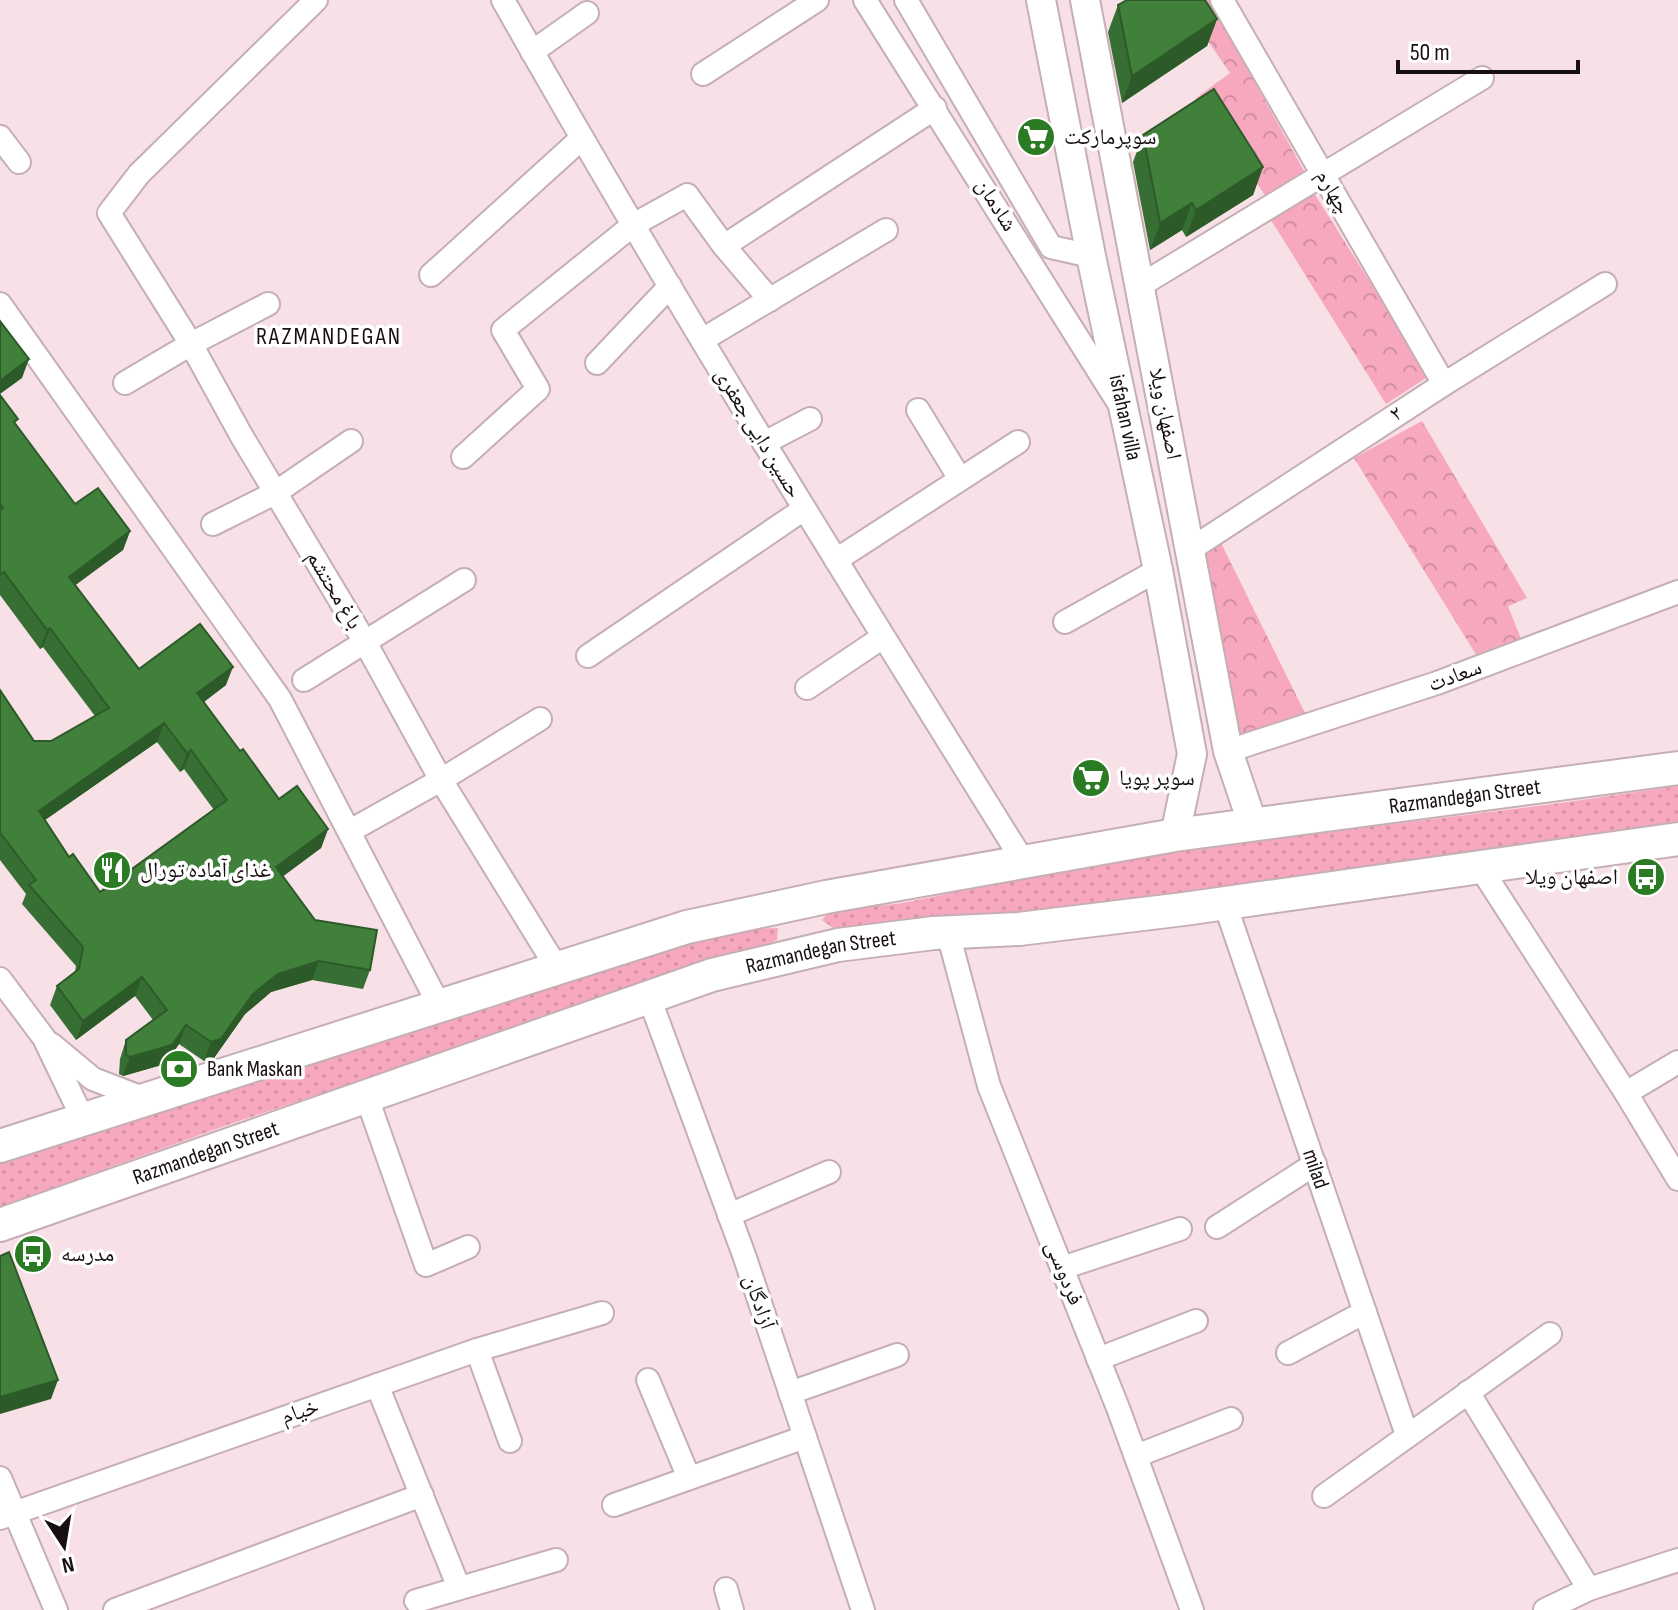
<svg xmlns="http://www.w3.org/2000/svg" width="1678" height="1610" viewBox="0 0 1678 1610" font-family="'Sofia Sans Condensed','Noto Naskh Arabic',sans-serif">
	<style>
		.grass { fill: url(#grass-dots) }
		.forest { fill: url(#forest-crowns) }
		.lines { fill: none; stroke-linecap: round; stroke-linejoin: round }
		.minor-casing { stroke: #c5afb4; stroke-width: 26 }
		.tertiary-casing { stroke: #c5afb4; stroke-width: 32 }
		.secondary-casing { stroke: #c5afb4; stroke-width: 36 }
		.minor { stroke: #fff; stroke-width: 22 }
		.tertiary { stroke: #fff; stroke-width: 28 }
		.secondary { stroke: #fff; stroke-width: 32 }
		.wall { fill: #376e33; fill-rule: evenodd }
		.shaded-wall { fill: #2d5a29 }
		.building { fill: #40803b; stroke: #2d5a29; stroke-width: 2; fill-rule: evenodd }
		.labels { text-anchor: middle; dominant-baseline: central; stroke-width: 7; stroke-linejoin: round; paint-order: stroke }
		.poi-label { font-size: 22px; fill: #170f11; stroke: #fff; text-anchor: start }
		.street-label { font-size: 22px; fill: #170f11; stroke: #fff }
		.neighbourhood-label { font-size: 24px; letter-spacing: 2px; fill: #170f11; stroke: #fff }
	</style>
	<defs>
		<pattern id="grass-dots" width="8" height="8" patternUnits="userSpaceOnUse" patternTransform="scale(2)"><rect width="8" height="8" fill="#f7a8be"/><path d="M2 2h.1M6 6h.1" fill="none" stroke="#d38fa2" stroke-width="1.8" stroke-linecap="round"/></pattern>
		<pattern id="forest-crowns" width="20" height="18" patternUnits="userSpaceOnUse" patternTransform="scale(2)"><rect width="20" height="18" fill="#f7a8be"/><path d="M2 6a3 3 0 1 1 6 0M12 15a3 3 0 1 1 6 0" fill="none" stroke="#d38fa2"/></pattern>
	</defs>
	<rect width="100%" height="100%" fill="#f7e0e6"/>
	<!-- grass -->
	<g class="grass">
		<polygon points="1678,786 1678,822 1648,829 1337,873 986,918 833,928 822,920 829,912 903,903 1124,858 1561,803"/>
		<polygon points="778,928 777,940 754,949 230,1124 0,1207 0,1163 676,944 748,929"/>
	</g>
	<!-- forest -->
	<g class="forest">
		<polygon points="1180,0 1209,0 1304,171 1265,195 1196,98 1230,73"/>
		<polygon points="1314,193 1429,376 1386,404 1271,220"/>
		<polygon points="1422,421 1527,598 1508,606 1521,639 1477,656 1354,458"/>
		<polygon points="1221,543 1305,713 1238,736 1203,555"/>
	</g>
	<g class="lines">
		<!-- minor casing -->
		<g class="minor-casing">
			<g id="minor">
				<polyline points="316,0 139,174 109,213 191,344 241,435 365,642 441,780 557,968"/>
				<path d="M 503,0 C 668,292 846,577 1023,861"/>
				<polyline points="865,0 1118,402"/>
				<polyline points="906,0 1051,247 1091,256"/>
				<polyline points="1222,0 1444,384"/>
				<polyline points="532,52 587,13"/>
				<polyline points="703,74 817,0"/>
				<polyline points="0,137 19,162"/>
				<polyline points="724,246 935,108"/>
				<polyline points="431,275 582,138"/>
				<polyline points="1141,285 1482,78"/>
				<polyline points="0,304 280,699 439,1005"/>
				<polyline points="702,340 886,230"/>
				<polyline points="597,363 670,286"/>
				<polyline points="125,383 191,344 268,304"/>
				<polyline points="918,410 960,479"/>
				<polyline points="764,443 810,419"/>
				<polyline points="463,457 538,389 503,330 633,225 687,195 724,246 770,300"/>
				<polyline points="213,524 275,493 351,441"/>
				<polyline points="1191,549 1444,384 1605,284"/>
				<polyline points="836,560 1018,442"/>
				<polyline points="1065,622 1158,570"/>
				<polyline points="588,656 804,509"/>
				<polyline points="304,680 464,580"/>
				<polyline points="807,688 883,637"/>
				<polyline points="1228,751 1437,683 1678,592"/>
				<polyline points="357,827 441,780 540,719"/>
				<polyline points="1480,867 1626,1093 1678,1179"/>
				<path id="s1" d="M 1225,904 L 1407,1435"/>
				<polyline points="948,933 989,1086 1118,1408 1192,1610"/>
				<polyline points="0,979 44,1038 83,1119"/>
				<polyline points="649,997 744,1255 863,1610"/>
				<polyline points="51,1044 93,1079 145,1099"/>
				<polyline points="1626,1093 1678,1062"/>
				<polyline points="366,1095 426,1265 468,1247"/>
				<polyline points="729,1215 829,1172"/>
				<polyline points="1217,1227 1315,1164"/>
				<polyline points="1062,1268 1180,1229"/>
				<polyline points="477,1350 510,1441"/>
				<polyline points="1288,1353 1365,1312"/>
				<polyline points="1098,1359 1196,1321"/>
				<polyline points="648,1380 689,1478"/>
				<polyline points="377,1385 459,1588"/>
				<polyline points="1468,1392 1589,1589"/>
				<polyline points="790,1393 897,1355"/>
				<polyline points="1136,1456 1231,1419"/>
				<polyline points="0,1478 56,1610"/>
				<polyline points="1324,1496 1550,1334"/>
				<polyline points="614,1505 805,1437"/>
				<polyline points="0,1518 477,1350 602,1313"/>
				<polyline points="726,1589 732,1610"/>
				<polyline points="416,1601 556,1560"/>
				<polyline points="115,1610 422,1495"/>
				<polyline points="1545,1610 1589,1589 1678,1560"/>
			</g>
		</g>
		<!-- tertiary casing -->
		<g class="tertiary-casing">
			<g id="tertiary">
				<path id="s2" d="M 1041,0 L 1091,256 L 1158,570 L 1192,754 L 1175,835"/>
				<polyline points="1085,0 1228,751 1253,825"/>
			</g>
		</g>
		<!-- secondary casing -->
		<g class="secondary-casing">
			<g id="secondary">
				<path id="s3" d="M 0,1146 L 687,927 L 826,897 L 1175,835 L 1678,768"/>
				<path id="s4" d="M 0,1225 L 712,975 L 838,945 L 934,933 L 1019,929 L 1184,909 L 1678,839"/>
			</g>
		</g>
		<!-- minor -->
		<use href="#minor" class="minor"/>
		<!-- tertiary -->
		<use href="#tertiary" class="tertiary"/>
		<!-- secondary -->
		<use href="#secondary" class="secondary"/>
	</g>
	<!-- wall -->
	<g class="wall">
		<polygon points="1118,5 1217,19 1207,46 1122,103 1108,32"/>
		<polygon points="1143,135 1263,167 1253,195 1186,237 1182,230 1150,250 1133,162"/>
		<path d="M 0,395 L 16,425 L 75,504 L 130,531 L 123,550 L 75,585 L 139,669 L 226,685 L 204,702 L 240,751 L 279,799 L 328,829 L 321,848 L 283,876 L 315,920 L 370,970 L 363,989 L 312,980 L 271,992 L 245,1014 L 214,1058 L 204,1061 L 179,1044 L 165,1064 L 123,1076 L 119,1074 L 120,1059 L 126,1040 L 153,1020 L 135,996 L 76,1040 L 50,1005 L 57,986 L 75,972 L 76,966 L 22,904 L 26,894 L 0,860 L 0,690 L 34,741 L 51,741 L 95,716 L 43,647 L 40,649 L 0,595 ZM 157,742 L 180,772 L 184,769 L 214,810 L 100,892 L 69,857 L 45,820 Z"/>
	</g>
	<!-- shaded-wall -->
	<g class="shaded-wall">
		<polygon points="1217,19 1207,46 1122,103 1132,76"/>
		<polygon points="1263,167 1253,195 1186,237 1196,210"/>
		<polygon points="1192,203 1182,230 1150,250 1160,223"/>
		<polygon points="29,359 22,378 0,394 0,381"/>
		<polygon points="130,531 123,550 62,595 69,577"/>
		<polygon points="50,628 43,647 40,649 47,630"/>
		<polygon points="233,667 226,685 190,712 197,693"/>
		<polygon points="164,723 157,742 32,829 39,811"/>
		<polygon points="191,750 184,769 180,772 187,753"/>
		<polygon points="328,829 321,848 270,886 276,867"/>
		<polygon points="319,961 312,980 271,992 245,1014 214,1058 204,1061 211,1042 252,995 278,974"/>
		<polygon points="142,977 135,996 76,1040 83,1021"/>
		<polygon points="186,1025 179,1044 165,1064 123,1076 130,1057"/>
		<polygon points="58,1380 51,1399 0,1414 0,1397"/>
	</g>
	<!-- building -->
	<g class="building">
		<polygon points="1127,0 1205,0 1217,19 1132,76 1118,5"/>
		<polygon points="1214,89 1263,167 1196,210 1192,203 1160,223 1143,135"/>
		<polygon points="0,321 29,359 0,381"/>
		<path d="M 0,395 L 18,419 L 14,422 L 75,504 L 98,488 L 130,531 L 69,577 L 139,669 L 200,624 L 233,667 L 197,693 L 240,751 L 243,749 L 279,799 L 297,786 L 328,829 L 276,867 L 315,920 L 377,930 L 370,970 L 319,961 L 278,974 L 252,995 L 221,1039 L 211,1042 L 186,1025 L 172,1045 L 130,1057 L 126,1055 L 126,1040 L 167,1010 L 142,977 L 83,1021 L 57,986 L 79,969 L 83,947 L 29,885 L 36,880 L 1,834 L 0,834 L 0,690 L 34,741 L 51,741 L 109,708 L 50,628 L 47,630 L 4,572 L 0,575 L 0,510 L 3,508 L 0,504 ZM 164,723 L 187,753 L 191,750 L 227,800 L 100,892 L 73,854 L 69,857 L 39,811 Z"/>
		<polygon points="9,1252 58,1380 0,1397 0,1256"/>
	</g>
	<!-- icons -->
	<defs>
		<g id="supermarket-disc" transform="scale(2)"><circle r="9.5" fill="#2b7b25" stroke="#fff"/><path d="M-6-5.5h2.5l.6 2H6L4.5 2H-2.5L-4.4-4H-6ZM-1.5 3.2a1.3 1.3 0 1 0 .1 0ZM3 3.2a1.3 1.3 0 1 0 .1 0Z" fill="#fff"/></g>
		<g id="restaurant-disc" transform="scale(2)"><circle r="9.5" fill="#2b7b25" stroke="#fff"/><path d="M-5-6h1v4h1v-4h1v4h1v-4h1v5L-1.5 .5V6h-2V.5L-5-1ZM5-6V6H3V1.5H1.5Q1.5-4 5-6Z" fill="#fff"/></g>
		<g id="bus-disc" transform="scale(2)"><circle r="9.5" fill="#2b7b25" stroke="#fff"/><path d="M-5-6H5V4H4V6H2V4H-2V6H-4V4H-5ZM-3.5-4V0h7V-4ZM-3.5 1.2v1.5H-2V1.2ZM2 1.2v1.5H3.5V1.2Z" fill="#fff"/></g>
		<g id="bank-disc" transform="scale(2)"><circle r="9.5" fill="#2b7b25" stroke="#fff"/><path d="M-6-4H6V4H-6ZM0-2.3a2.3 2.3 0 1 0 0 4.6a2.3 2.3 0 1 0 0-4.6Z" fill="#fff"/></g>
	</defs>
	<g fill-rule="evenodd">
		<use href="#supermarket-disc" x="1036" y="137"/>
		<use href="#supermarket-disc" x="1091" y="778"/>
		<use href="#restaurant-disc" x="112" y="870"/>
		<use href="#bus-disc" x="1646" y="877"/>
		<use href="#bank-disc" x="179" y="1069"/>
		<use href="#bus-disc" x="33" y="1254"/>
	</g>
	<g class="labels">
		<!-- poi labels -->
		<g class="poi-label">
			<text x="1064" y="137">سوپرمارکت</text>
			<text x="1119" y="778">سوپر پویا</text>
			<text x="140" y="870">غذای آماده تورال</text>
			<text x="1618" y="877" text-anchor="end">اصفهان ویلا</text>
			<text x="207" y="1069">Bank Maskan</text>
			<text x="61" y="1254">مدرسه</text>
		</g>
		<!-- street labels -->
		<g class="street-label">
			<text transform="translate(1333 192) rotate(60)">چهارم</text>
			<text transform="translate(996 205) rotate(58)">شادمان</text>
			<text transform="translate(1165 414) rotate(79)">اصفهان ویلا</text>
			<text transform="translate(1396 414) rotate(-33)">۲</text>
			<text stroke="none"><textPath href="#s2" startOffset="426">isfahan villa</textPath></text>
			<text transform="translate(758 433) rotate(59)">حسین دایی جعفری</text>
			<text transform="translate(334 590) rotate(59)">باغ محتشم</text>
			<text transform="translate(1455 676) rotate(-20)">سعادت</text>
			<text stroke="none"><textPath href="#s3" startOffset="1510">Razmandegan Street</textPath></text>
			<text stroke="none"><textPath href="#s4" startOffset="866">Razmandegan Street</textPath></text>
			<text stroke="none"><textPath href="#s4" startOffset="218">Razmandegan Street</textPath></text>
			<text stroke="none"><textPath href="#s1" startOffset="280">milad</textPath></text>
			<text transform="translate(1064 1273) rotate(68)">فردوسی</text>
			<text transform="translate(759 1302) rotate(71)">آزادگان</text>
			<text transform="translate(300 1412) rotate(-19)">خیام</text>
		</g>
		<!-- neighbourhood labels -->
		<g class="neighbourhood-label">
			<text x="329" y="336">RAZMANDEGAN</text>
		</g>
	</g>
	<!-- north arrow -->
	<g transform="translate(64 1546) rotate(168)" stroke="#ffffff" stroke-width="6" paint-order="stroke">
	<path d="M0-6L14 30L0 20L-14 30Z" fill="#170f11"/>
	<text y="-12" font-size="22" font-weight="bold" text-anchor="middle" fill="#170f11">N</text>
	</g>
	<!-- scale -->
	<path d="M1398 60v12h180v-12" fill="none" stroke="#170f11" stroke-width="4"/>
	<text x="1410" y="60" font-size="24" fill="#170f11" stroke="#ffffff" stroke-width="6" paint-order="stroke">50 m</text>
</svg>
